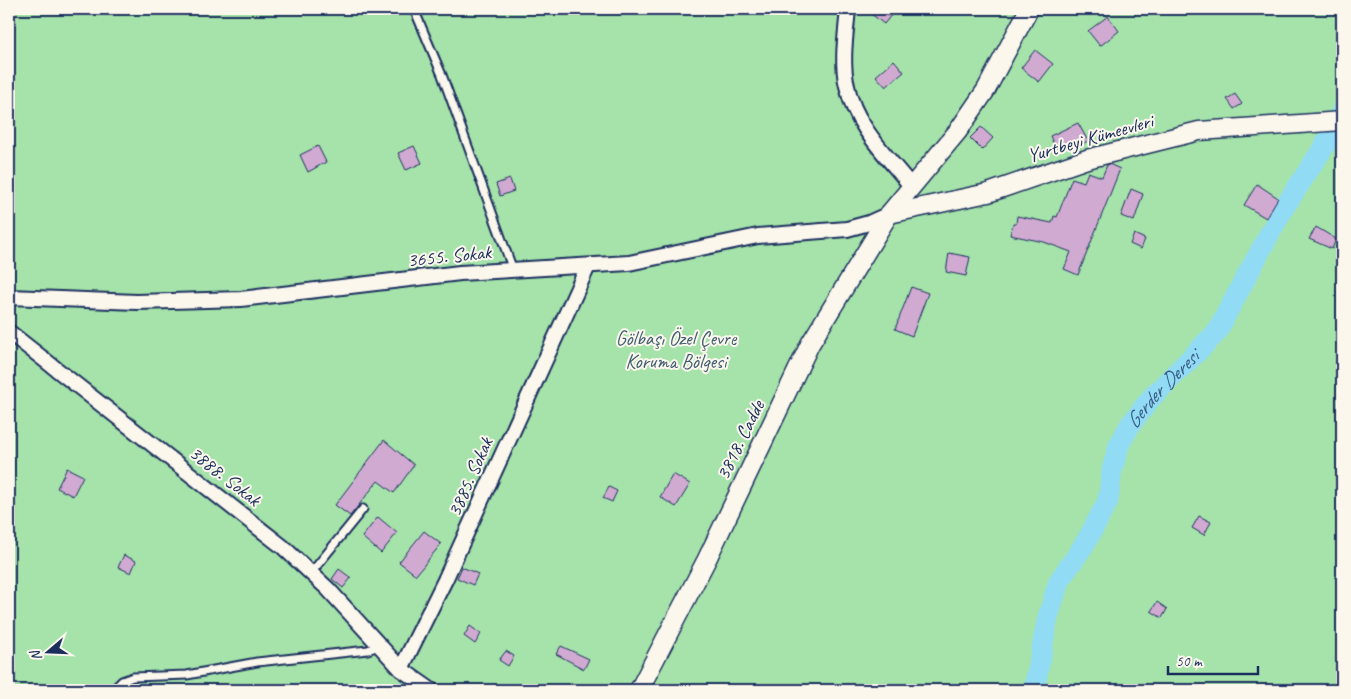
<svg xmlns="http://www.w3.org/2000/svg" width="1351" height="699" viewBox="0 0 1351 699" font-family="Caveat,sans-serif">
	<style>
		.green { fill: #a5e3aa; stroke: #608984 }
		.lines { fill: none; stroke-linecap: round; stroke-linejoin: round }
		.river { stroke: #92dbf4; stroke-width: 21 }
		.building { fill: #d1aad2; stroke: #1b2f5e }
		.service-casing { stroke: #1b2f5e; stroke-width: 11 }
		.minor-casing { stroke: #1b2f5e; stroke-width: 18 }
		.tertiary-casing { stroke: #1b2f5e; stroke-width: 21 }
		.service { stroke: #fbf7ec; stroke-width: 7 }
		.minor { stroke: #fbf7ec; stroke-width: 14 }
		.tertiary { stroke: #fbf7ec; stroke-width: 18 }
		.labels { text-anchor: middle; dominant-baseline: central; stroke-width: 4; stroke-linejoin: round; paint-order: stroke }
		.street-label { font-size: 20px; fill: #1b2f5e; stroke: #fbf7ec }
		.park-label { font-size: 20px; fill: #3e5c71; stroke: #fbf7ec }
		.water-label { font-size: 21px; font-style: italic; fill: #395a84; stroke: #fbf7ec }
	</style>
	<rect width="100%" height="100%" fill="#f3e8e7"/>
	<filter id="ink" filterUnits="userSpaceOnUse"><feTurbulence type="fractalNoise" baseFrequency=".02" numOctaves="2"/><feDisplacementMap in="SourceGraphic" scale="10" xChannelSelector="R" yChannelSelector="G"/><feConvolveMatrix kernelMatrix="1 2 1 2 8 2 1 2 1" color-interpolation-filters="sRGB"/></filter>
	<g filter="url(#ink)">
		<!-- green -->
		<rect class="green" x="9" y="9" width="1333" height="681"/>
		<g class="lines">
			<!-- river -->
			<path class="river" id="s1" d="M 1034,690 L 1048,617 L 1059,581 L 1086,542 L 1108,501 L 1112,470 L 1119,445 L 1130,425 L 1152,397 L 1216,333 L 1283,209 L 1322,150 L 1342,111"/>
		</g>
		<!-- building -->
		<g class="building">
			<polygon points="865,9 896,9 884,24"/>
			<polygon points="1108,16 1119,31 1100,46 1088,31"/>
			<polygon points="1035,50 1053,64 1039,82 1021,68"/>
			<polygon points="894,60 904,72 886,87 876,76"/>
			<polygon points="1235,94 1242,104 1234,109 1227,99"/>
			<polygon points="1078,123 1088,141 1076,147 1073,141 1056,149 1050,136"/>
			<polygon points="981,127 993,138 982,150 970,138"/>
			<polygon points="318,146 326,162 308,172 300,155"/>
			<polygon points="414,146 422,163 406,170 398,153"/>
			<polygon points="1109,164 1120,169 1078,275 1064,269 1071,252 1044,242 1010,235 1013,224 1016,224 1017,216 1052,223 1054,216 1057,217 1072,178 1084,182 1088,172 1102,177 1107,165"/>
			<polygon points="510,179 514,191 500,196 496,184"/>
			<polygon points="1257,184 1278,198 1266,218 1244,205"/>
			<polygon points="1131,189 1143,194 1134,221 1121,216"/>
			<polygon points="1316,227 1336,239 1332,249 1309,239"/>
			<polygon points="1134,234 1145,239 1141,249 1130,244"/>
			<polygon points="949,253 970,257 966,276 946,272"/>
			<polygon points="911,287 928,293 912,336 895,329"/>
			<polygon points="384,440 414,465 394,493 378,481 350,516 335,505"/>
			<polygon points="67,468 83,476 73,496 57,488"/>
			<polygon points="673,474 690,484 676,507 660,497"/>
			<polygon points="609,487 617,491 612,502 603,498"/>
			<polygon points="1199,516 1211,522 1204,535 1192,528"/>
			<polygon points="378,517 397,533 381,553 362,537"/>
			<polygon points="424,531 441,544 416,575 399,562"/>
			<polygon points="124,555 136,561 131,573 118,567"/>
			<polygon points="462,567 478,574 473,585 457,578"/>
			<polygon points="339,569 351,578 343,588 332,579"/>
			<polygon points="1157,602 1167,609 1162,618 1151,611"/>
			<polygon points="470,626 481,634 475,644 464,636"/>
			<polygon points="561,646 589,659 584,669 556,654"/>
			<polygon points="506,651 514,656 508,666 499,660"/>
		</g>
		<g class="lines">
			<!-- service casing -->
			<g class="service-casing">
				<g id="service">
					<polyline points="414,9 442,75 513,270"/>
					<polyline points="311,573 363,509"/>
					<polyline points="113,690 122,681 133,677 187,675 257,662 368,650 378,646"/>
				</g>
			</g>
			<!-- minor casing -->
			<g class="minor-casing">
				<g id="minor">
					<path d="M 848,9 C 846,33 841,62 847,86 C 855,126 887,156 911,186"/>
					<polyline points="9,297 137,302 241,299 460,273 629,263 758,236 847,229 869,223 889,214"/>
					<polyline points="9,332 283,547 328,589 401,669"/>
					<polyline points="431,690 401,669 445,580 588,266"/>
				</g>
			</g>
			<!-- tertiary casing -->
			<g class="tertiary-casing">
				<g id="tertiary">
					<polyline points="889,214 988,193 1087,159 1199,131 1342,121"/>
					<polyline points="639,690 707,559 810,344 889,214 958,131 986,90 1029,9"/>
				</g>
			</g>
			<!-- service -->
			<use href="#service" class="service"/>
			<!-- minor -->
			<use href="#minor" class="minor"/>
			<!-- tertiary -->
			<use href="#tertiary" class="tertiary"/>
		</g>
	</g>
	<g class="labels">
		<!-- street labels -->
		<g class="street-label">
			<text transform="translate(1090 138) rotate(-16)">Yurtbeyi Kümeevleri</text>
			<text transform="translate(449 256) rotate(-6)">3655. Sokak</text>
			<text transform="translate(740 440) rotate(-64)">3818. Cadde</text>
			<text transform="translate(225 476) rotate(38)">3888. Sokak</text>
			<text transform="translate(470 477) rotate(-66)">3885. Sokak</text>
		</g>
		<!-- park labels -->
		<g class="park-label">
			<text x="676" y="338">Gölbaşı Özel Çevre<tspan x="676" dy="23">Koruma Bölgesi</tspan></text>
		</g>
		<!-- water labels -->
		<g class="water-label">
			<text stroke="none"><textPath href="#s1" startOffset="334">Gerder Deresi</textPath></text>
		</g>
	</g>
	<!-- margin -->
	<rect width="1351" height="699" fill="none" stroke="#fbf7ec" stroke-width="30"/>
	<rect x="15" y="15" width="1321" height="669" fill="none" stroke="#1b2f5e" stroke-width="2" filter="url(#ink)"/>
	<!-- north arrow -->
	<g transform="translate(48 652) rotate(251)" stroke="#fbf7ec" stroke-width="4" paint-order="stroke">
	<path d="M0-4L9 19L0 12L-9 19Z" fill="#1b2f5e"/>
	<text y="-8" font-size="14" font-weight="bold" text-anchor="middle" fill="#1b2f5e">N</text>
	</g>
	<!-- scale -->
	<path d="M1168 666v8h90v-8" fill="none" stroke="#1b2f5e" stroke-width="2.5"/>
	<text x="1176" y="666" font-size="15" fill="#1b2f5e" stroke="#fbf7ec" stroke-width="4" paint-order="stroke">50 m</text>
</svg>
